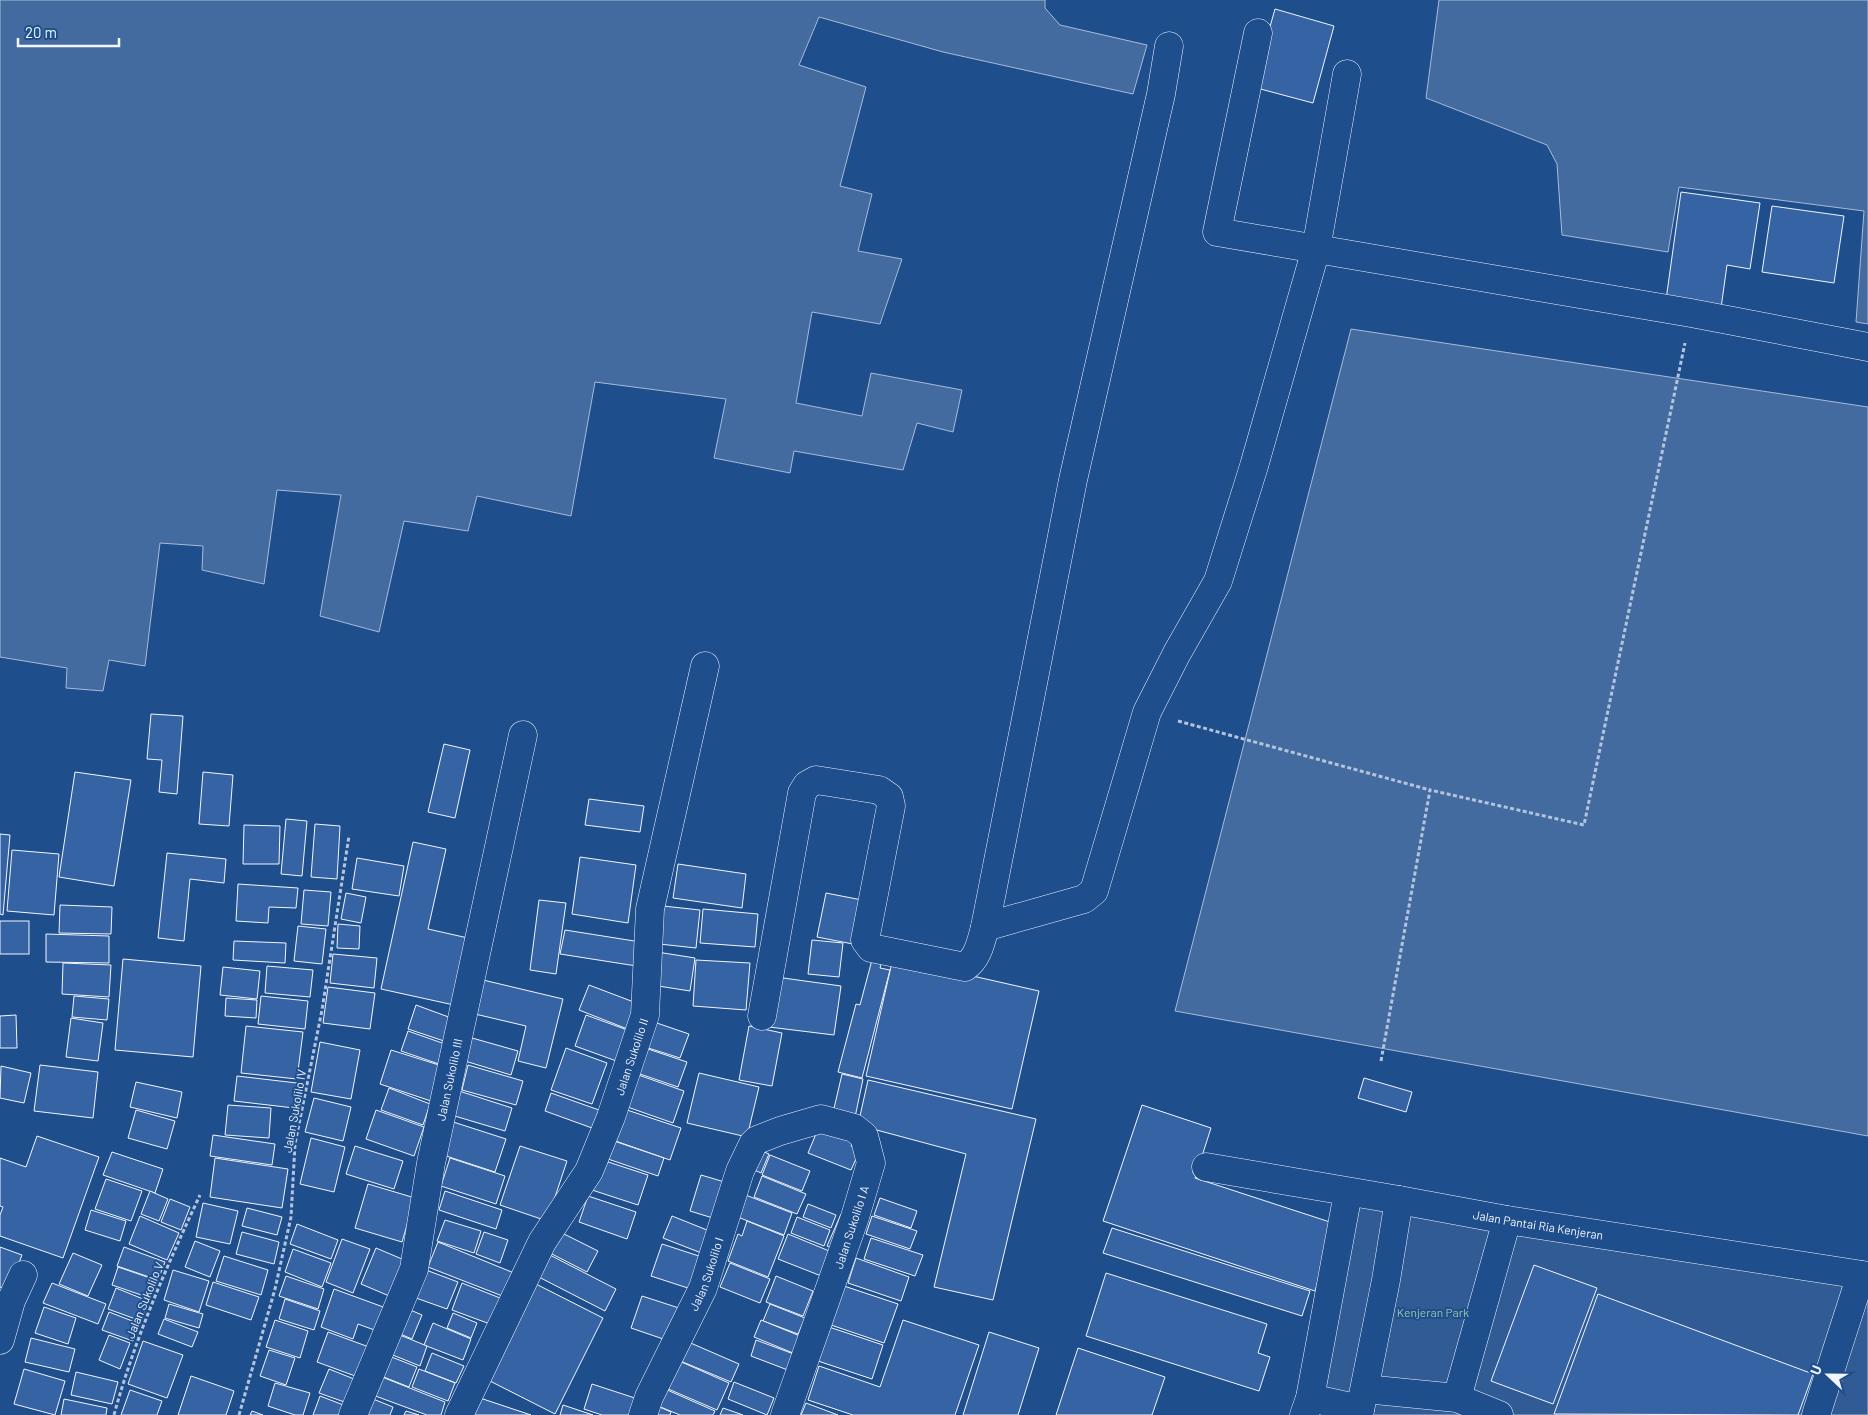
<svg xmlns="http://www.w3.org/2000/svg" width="1868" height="1415" viewBox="0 0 1868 1415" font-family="Barlow,sans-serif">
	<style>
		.built { fill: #305b95; stroke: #a8bbd7 }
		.water { fill: #446ba0; stroke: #a8bbd7 }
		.building { fill: #3563a3; stroke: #f2f6ff }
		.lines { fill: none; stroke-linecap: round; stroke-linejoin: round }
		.minor-casing { stroke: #f2f6ff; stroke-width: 29 }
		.path { stroke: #b3c4dc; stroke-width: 3; stroke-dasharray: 4 2.5; stroke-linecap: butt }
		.minor { stroke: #1f4e8c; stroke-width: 28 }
		.labels { text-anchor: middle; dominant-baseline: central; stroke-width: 4; stroke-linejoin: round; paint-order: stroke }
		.street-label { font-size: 12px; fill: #f2f6ff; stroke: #1f4e8c }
		.park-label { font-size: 12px; fill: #97c8a6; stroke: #1f4e8c }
	</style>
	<rect width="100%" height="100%" fill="#1f4e8c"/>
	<!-- built -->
	<polygon class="built" points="1348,1193 1868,1276 1868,1415 1304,1415"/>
	<!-- water -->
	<g class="water">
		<polygon points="0,0 1045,0 1045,8 1060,25 1147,45 1133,94 943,52 819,17 799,65 866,87 840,186 872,194 858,251 902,259 880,324 812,312 796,403 862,416 871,373 962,390 953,432 917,423 903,470 794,451 790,473 714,458 726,399 595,382 571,516 477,496 468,531 404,521 379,632 320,616 341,495 277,490 264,584 202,570 203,546 160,543 145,666 109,660 103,691 66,688 67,668 0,657"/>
		<polygon points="1439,0 1868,0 1868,324 1856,322 1864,211 1679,187 1668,252 1562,235 1557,164 1547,145 1426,98"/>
		<polygon points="1351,329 1868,407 1868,1136 1175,1011"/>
	</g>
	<!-- building -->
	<g class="building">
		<polygon points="1275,9 1334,26 1313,103 1253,87"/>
		<polygon points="1681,192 1760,203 1750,269 1727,265 1721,308 1666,300"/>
		<polygon points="1772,206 1844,216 1834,283 1762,272"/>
		<polygon points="151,714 183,716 177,794 159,792 162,760 147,759"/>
		<polygon points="444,744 470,750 455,818 428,812"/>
		<polygon points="75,772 131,780 114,886 59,877"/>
		<polygon points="203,772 233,775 229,826 199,824"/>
		<polygon points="589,799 644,806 640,832 585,825"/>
		<polygon points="286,819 307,821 302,876 281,874"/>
		<polygon points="315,824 340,826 337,879 311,877"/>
		<polygon points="244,825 280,826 279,864 243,864"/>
		<polygon points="0,834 10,835 3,915 0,914"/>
		<polygon points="413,842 446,849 428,929 468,938 454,1005 381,989"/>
		<polygon points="12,850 59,854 54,915 7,911"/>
		<polygon points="167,853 226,859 224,883 190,879 184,941 158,938"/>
		<polygon points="580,857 636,865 628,923 572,914"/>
		<polygon points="357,858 404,866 399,896 352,889"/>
		<polygon points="678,864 746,874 742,908 673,898"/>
		<polygon points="238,884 298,888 296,908 269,907 268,923 236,921"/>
		<polygon points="304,890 331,892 328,926 301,924"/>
		<polygon points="346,893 366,897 361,923 341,919"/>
		<polygon points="826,893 867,901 858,945 817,937"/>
		<polygon points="539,900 566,903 556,974 530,970"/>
		<polygon points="60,905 112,907 111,934 59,933"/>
		<polygon points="654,905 700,910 696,948 650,943"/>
		<polygon points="703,909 758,914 755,947 700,943"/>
		<rect x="0" y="921" width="29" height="33"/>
		<polygon points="338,924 360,926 359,949 337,948"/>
		<polygon points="298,926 326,929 322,964 294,961"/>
		<polygon points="565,930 647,943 643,967 560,954"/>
		<polygon points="46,934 109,936 109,963 46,962"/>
		<polygon points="812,940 843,943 839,977 808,974"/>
		<polygon points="234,941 286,943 285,963 233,960"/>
		<polygon points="657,952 695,958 690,991 652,985"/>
		<polygon points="333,954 377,958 374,988 330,983"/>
		<polygon points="873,956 883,958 880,968 890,970 862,1078 838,1072 856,1004 860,1005"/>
		<polygon points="893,958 1039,991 1012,1109 866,1076"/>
		<polygon points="123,959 201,966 193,1057 115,1050"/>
		<polygon points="696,960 750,963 746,1010 693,1006"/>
		<polygon points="63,963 111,965 109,997 62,994"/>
		<polygon points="267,966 313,970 310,997 265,993"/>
		<polygon points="223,967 260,971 257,999 220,995"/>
		<polygon points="776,977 841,986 834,1035 769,1027"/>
		<polygon points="483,980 563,999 546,1068 518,1061 526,1026 475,1014"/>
		<polygon points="589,985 639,1004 630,1030 579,1010"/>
		<polygon points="328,987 375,993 370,1029 323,1023"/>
		<polygon points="74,996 109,999 107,1020 72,1017"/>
		<polygon points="261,996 308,1001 305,1029 258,1024"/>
		<polygon points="226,998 257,1000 256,1018 225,1016"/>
		<polygon points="416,1005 454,1019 447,1042 408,1029"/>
		<polygon points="16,1015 17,1048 0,1048 0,1016"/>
		<polygon points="586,1015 633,1032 622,1063 575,1046"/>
		<polygon points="71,1018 103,1023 98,1061 66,1057"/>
		<polygon points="651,1021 689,1034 680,1058 642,1046"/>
		<polygon points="246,1026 303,1032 297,1079 241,1073"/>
		<polygon points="749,1026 782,1033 772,1086 739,1080"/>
		<polygon points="408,1031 445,1044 439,1064 401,1051"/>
		<polygon points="472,1038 518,1051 511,1075 465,1061"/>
		<polygon points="320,1042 360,1050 351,1099 311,1092"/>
		<polygon points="566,1048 607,1063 592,1104 551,1090"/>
		<polygon points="645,1048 687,1062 678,1087 637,1073"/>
		<polygon points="391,1050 442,1066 431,1101 380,1084"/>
		<polygon points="40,1065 98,1072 93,1118 34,1111"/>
		<polygon points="468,1065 523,1081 516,1105 462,1090"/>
		<polygon points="1,1066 31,1073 24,1103 0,1098"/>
		<polygon points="630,1072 684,1091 673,1123 619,1104"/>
		<polygon points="699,1073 759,1087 747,1137 687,1123"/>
		<polygon points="842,1074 863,1079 854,1122 832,1117"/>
		<polygon points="237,1076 297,1083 294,1108 234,1101"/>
		<polygon points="1364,1078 1412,1092 1406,1112 1358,1098"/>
		<polygon points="868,1080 1036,1119 993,1300 934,1287 966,1154 858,1125"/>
		<polygon points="136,1082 182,1092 177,1118 130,1107"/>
		<polygon points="389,1088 430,1104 423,1125 381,1110"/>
		<polygon points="456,1090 512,1108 505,1131 448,1114"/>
		<polygon points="551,1093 599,1110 592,1128 545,1111"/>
		<polygon points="314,1098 351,1107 343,1141 305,1132"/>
		<polygon points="228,1105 271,1108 269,1138 225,1135"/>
		<polygon points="1142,1105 1211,1128 1195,1178 1336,1224 1315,1291 1103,1221"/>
		<polygon points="618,1107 681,1128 670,1160 607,1138"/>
		<polygon points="136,1110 175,1121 167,1149 128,1138"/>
		<polygon points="376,1110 424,1127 414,1156 366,1139"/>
		<polygon points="447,1120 506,1139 495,1172 437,1153"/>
		<polygon points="821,1122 856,1137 851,1146 860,1150 851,1170 808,1153"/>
		<polygon points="213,1135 275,1144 272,1165 210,1156"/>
		<polygon points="37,1136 99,1157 63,1258 0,1236 0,1215 3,1207 0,1206 0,1158 26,1167"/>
		<polygon points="311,1138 345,1147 334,1192 300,1184"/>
		<polygon points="614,1141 664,1158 658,1176 608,1159"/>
		<polygon points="355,1146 403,1161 394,1189 346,1174"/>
		<polygon points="520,1146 567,1161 547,1221 500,1205"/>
		<polygon points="755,1148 769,1154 761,1173 748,1167"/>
		<polygon points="112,1152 163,1169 155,1193 103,1175"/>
		<polygon points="770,1155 810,1171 802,1191 762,1175"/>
		<polygon points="215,1158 288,1169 282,1208 210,1197"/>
		<polygon points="450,1158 505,1176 496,1204 441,1186"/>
		<polygon points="599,1159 648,1175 638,1205 589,1189"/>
		<polygon points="701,1175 728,1183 716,1219 690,1211"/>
		<polygon points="762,1176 806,1194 797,1214 754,1197"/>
		<polygon points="106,1179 142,1191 131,1221 95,1209"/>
		<polygon points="368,1184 415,1198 402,1242 355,1228"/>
		<polygon points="150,1191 168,1199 159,1221 141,1214"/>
		<polygon points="445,1191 502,1210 496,1229 439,1210"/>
		<polygon points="743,1194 792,1213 784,1235 735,1216"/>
		<polygon points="588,1196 636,1212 627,1239 579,1222"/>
		<polygon points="880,1198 917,1211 911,1228 874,1215"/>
		<polygon points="170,1199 190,1207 181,1230 161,1222"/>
		<polygon points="203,1203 238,1211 230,1244 196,1237"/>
		<polygon points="808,1204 836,1215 831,1228 803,1217"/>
		<polygon points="247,1208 282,1217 277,1235 242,1226"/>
		<polygon points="91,1210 126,1221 120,1241 85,1230"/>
		<polygon points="841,1214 851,1219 837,1251 827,1246"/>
		<polygon points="140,1216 179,1233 167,1260 129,1244"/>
		<polygon points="672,1216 717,1234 709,1256 663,1238"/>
		<polygon points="872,1216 917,1231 910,1249 866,1234"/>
		<polygon points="797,1217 830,1230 824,1246 791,1233"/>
		<polygon points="445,1220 481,1231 474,1253 437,1241"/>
		<polygon points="747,1221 784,1236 768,1277 728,1261 738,1234 742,1236"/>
		<polygon points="297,1224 338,1240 331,1259 290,1244"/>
		<polygon points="1112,1228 1310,1291 1302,1316 1103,1253"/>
		<polygon points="242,1232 279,1242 274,1264 236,1254"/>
		<polygon points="484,1232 508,1240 500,1263 476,1254"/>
		<polygon points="560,1232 598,1251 587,1272 550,1253"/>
		<polygon points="788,1234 839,1255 829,1279 778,1259"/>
		<polygon points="871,1238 923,1255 915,1276 864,1259"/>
		<polygon points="342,1239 370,1249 353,1293 326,1282"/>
		<polygon points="195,1241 220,1251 210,1277 185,1267"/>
		<polygon points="438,1242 514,1273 505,1297 428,1267"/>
		<polygon points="662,1244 708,1259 697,1291 651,1276"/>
		<polygon points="0,1247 22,1255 8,1291 0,1287"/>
		<polygon points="124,1247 165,1262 158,1280 117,1266"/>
		<polygon points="376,1248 409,1262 394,1298 361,1284"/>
		<polygon points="293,1249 331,1263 322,1287 285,1272"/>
		<polygon points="544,1252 616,1289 605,1311 533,1274"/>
		<polygon points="73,1253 102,1265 88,1296 59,1284"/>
		<polygon points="224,1256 268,1270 261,1295 216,1281"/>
		<polygon points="856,1258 909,1277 901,1301 848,1283"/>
		<polygon points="730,1263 770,1279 760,1303 720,1287"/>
		<polygon points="1534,1265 1597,1288 1553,1404 1491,1381"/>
		<polygon points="118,1267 156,1280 150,1298 112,1285"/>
		<polygon points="173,1270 209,1281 199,1312 164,1300"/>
		<polygon points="426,1270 458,1282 447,1309 416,1298"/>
		<polygon points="1106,1273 1267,1324 1258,1353 1270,1357 1259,1391 1086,1336"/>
		<polygon points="286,1276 324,1289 318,1309 279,1296"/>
		<polygon points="776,1276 813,1291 803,1316 766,1302"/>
		<polygon points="213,1282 259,1297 251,1320 206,1305"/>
		<polygon points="532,1282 603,1318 555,1414 484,1378"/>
		<polygon points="52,1283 106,1304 98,1324 43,1303"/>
		<polygon points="462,1283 500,1298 490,1324 452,1310"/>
		<polygon points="841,1285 898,1304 884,1343 828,1324"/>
		<polygon points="116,1288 148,1301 141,1321 108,1309"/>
		<polygon points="334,1289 386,1308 377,1331 358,1324 353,1339 321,1327"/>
		<polygon points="1598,1294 1813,1374 1798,1415 1554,1414"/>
		<polygon points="642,1296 682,1309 672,1342 631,1328"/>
		<polygon points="285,1299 320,1311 314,1330 279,1319"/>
		<polygon points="169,1304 203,1314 199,1328 165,1318"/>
		<polygon points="770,1304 805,1318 798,1334 763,1321"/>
		<polygon points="401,1306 422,1315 412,1339 391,1330"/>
		<polygon points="44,1307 76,1318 68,1344 35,1333"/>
		<polygon points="109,1312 140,1324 133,1341 102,1330"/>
		<polygon points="453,1313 477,1323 471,1338 447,1328"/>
		<polygon points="164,1319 198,1332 192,1347 158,1334"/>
		<polygon points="275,1320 308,1331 300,1358 266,1347"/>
		<polygon points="761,1320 800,1336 793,1353 754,1337"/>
		<polygon points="903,1320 979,1345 955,1415 853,1415 808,1400 819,1366 880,1387"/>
		<polygon points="433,1323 471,1339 463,1360 424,1345"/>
		<polygon points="829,1327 883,1345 872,1379 818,1361"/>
		<polygon points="390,1331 427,1346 420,1366 383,1351"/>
		<polygon points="328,1332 369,1347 358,1377 317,1362"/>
		<polygon points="989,1332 1039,1348 1018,1415 963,1415"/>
		<polygon points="109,1335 130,1343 120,1369 99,1360"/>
		<polygon points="31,1338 75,1349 69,1372 25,1362"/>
		<polygon points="756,1340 799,1356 793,1372 751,1356"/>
		<polygon points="143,1341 183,1355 167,1398 128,1384"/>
		<polygon points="686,1341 739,1364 731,1382 678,1360"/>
		<polygon points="1078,1348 1165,1377 1152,1415 1056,1415"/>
		<polygon points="269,1350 295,1358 286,1385 260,1376"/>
		<polygon points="432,1353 464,1366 456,1383 425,1371"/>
		<polygon points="384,1354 417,1367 409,1387 376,1374"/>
		<polygon points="677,1360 729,1383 717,1410 666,1388"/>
		<polygon points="24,1369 65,1381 55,1415 14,1404"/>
		<polygon points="329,1369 359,1381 350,1404 319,1393"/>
		<polygon points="419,1369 455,1383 448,1401 412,1387"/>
		<polygon points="76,1372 118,1382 112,1404 71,1395"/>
		<polygon points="377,1375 445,1402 441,1415 427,1415 370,1394"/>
		<polygon points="191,1376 234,1391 226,1415 178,1415"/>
		<polygon points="734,1382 774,1398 767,1415 728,1399"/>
		<polygon points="275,1383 310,1393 303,1415 295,1415 268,1406"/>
		<polygon points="592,1384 644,1401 640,1415 602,1415 584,1409"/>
		<polygon points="665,1389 715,1411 713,1415 680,1415 658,1406"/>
		<polygon points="130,1390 162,1401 157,1415 121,1415"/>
		<polygon points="320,1396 346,1406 343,1415 313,1415"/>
		<polygon points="368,1397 393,1407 390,1415 361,1415"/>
		<polygon points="477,1397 531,1415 471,1415"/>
		<polygon points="64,1399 107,1408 106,1415 61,1415"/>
		<polygon points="648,1402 671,1412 670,1415 644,1415"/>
		<polygon points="806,1403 838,1415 801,1415"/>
		<polygon points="563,1405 593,1415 560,1415"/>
		<polygon points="723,1408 743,1415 720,1415"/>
		<polygon points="252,1411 263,1415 250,1415"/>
		<polygon points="406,1411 419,1415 404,1415"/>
	</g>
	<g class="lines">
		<!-- minor casing -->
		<g class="minor-casing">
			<g id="minor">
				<polyline points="1258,33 1217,232 1691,313 1868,347"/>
				<polyline points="985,927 1084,899 1094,891 1147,712 1177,653 1218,581 1254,466 1316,249 1347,74"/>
				<path d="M 762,1016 L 802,793 L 807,785 L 816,780 L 879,790 L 889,797 L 891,806 L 865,940 L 871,948 L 965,967 C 978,958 981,942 985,927 L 1073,480 L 1161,94 L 1169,46"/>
				<polyline points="1206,1167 1399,1200"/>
				<polyline points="0,1340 11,1301 23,1275"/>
				<polyline points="1365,1389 1457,1398 1499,1415"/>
				<polyline points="1310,1398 1360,1409"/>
				<polyline points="1457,1398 1507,1220"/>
				<path id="s1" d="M 353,1415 L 414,1269 L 431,1163 L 523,735"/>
				<path id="s2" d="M 459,1415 L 542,1242 L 589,1171 L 611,1117 L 645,1015 L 650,909 L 705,666"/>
				<path id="s3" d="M 643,1415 L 649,1397 L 703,1288 L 740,1171 L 753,1144 L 757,1140 L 780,1131 L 821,1119 L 854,1128 L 864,1136 L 871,1163 L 855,1217 L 785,1415"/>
				<polyline points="1304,1415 1310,1398 1348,1193"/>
				<path id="s4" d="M 1359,1415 L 1386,1280 L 1399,1200 L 1507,1220 L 1868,1276"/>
				<polyline points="1816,1415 1861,1275"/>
			</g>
		</g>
		<!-- path -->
		<g class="path">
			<polyline points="1178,721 1430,790"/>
			<polyline points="1381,1061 1430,790 1584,825 1685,343"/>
			<path d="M 114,1415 C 135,1338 166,1268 200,1195"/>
			<polyline points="239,1415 275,1289 291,1217 295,1144 322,1010 349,836"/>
		</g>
		<!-- minor -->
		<use href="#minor" class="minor"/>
	</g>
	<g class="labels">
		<!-- street labels -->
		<g class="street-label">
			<text stroke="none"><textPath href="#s2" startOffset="399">Jalan Sukolilo II</textPath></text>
			<text stroke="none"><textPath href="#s1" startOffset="351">Jalan Sukolilo III</textPath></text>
			<text transform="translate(294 1111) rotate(-80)">Jalan Sukolilo IV</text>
			<text stroke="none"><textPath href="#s4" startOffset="360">Jalan Pantai Ria Kenjeran</textPath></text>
			<text transform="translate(851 1227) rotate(-72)">Jalan Sukolilo I A</text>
			<text stroke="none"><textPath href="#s3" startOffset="155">Jalan Sukolilo I</textPath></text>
			<text transform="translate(144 1300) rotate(-68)">Jalan Sukolilo V</text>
		</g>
		<!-- park labels -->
		<g class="park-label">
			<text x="1433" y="1312">Kenjeran Park</text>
		</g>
	</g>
	<!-- north arrow -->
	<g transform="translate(1828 1375) rotate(292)" stroke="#1f4e8c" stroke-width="4" paint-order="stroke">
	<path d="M0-4L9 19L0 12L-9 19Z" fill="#f2f6ff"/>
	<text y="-8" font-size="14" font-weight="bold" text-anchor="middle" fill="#f2f6ff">U</text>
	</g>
	<!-- scale -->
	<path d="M18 38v8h101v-8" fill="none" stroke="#f2f6ff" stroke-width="2.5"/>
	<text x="25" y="38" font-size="15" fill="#f2f6ff" stroke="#1f4e8c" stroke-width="4" paint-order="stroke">20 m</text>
</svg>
